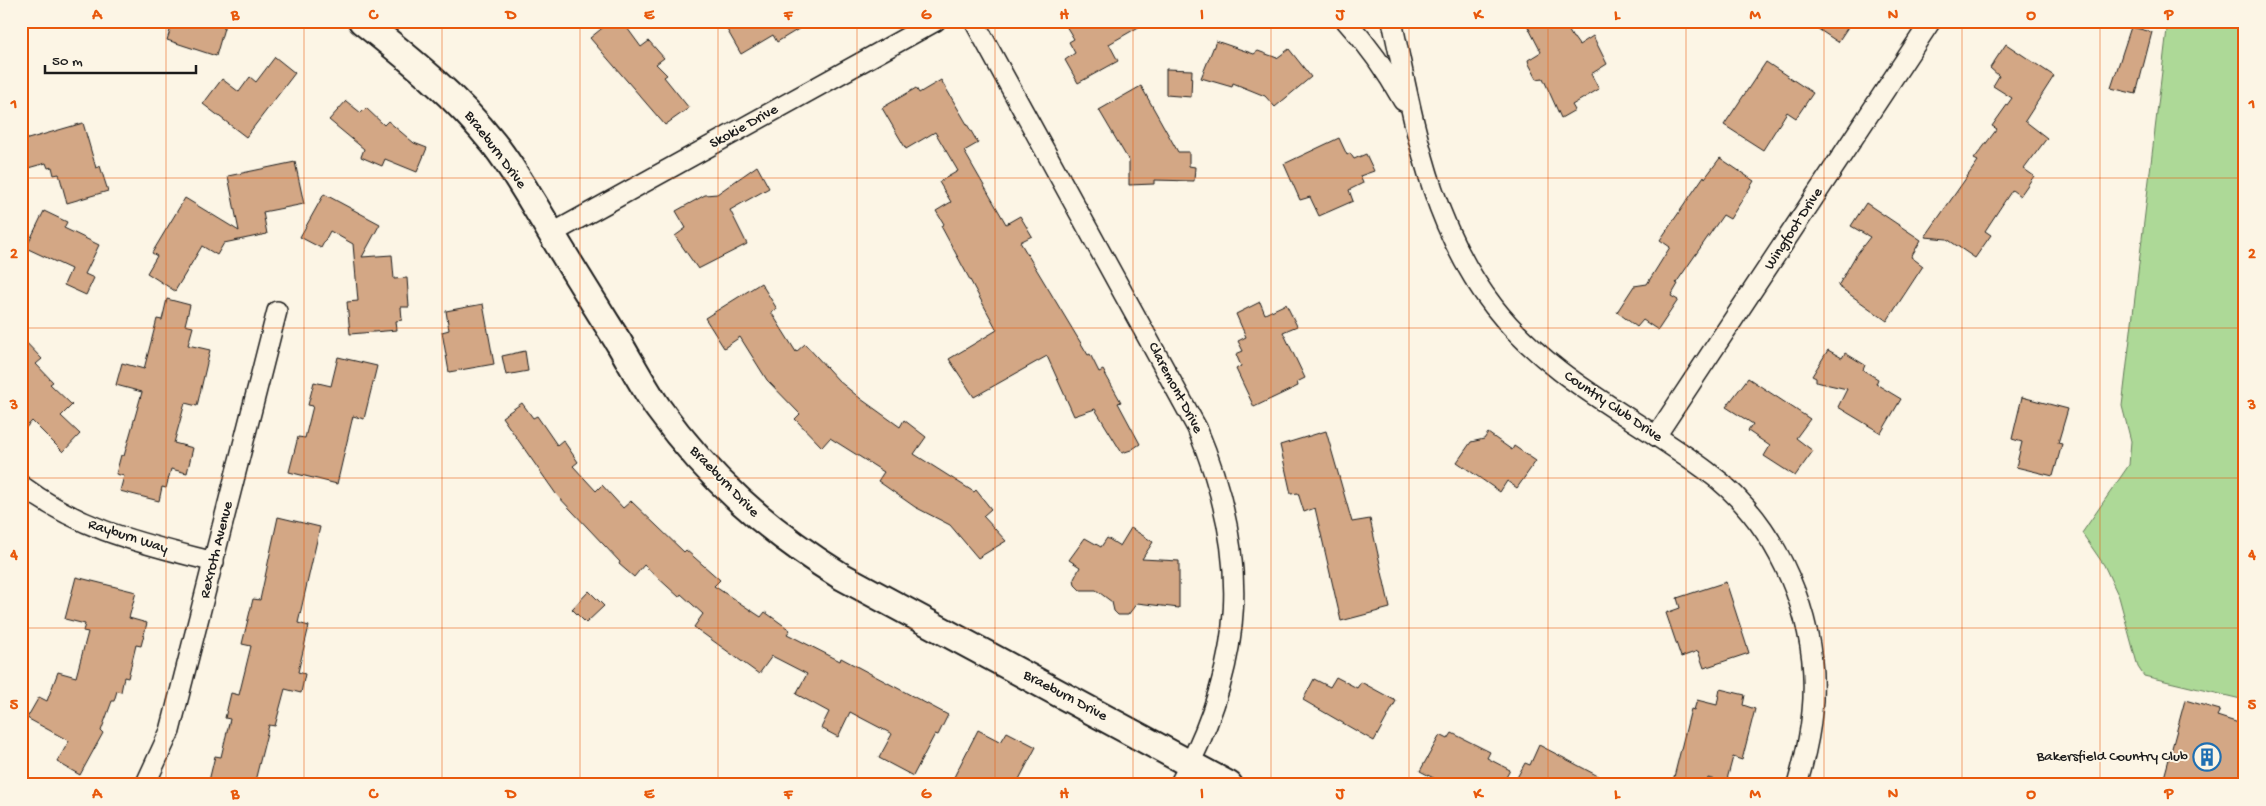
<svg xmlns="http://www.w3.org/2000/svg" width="2266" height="806" viewBox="0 0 2266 806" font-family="'Gochi Hand',sans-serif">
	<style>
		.green { fill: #add997; stroke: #647a5a }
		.building { fill: #d3a785; stroke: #1c1c1c }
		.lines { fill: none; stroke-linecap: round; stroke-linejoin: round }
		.street-casing { stroke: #1c1c1c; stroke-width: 22 }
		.secondary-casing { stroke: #1c1c1c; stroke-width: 30 }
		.street { stroke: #fcf5e5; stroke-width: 19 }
		.secondary { stroke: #fcf5e5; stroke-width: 26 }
		.grid { fill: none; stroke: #e8590c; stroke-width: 1; stroke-opacity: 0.55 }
		.labels { text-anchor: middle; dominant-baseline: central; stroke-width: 4; stroke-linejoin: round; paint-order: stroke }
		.street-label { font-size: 15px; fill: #1c1c1c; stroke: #fcf5e5 }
		.poi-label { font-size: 15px; fill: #1c1c1c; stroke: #fcf5e5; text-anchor: end }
		.neatline { fill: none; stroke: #e8590c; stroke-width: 2 }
		.grid-label { font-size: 16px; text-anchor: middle; font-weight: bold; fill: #e8590c }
	</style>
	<rect width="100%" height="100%" fill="#fcf5e5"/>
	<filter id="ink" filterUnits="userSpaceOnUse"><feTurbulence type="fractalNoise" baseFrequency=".02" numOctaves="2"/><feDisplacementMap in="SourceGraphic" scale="10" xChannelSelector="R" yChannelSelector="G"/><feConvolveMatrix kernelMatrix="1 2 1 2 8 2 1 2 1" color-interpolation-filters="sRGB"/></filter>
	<g filter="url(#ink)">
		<!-- green -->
		<polygon class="green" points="2168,21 2245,21 2245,700 2144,676 2138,667 2119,597 2104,565 2082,533 2129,465 2131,441 2122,406"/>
		<!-- building -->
		<g class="building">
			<polygon points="173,21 226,21 216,56 167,40"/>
			<polygon points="611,21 622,21 641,47 649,41 664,58 656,64 667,75 664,77 689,108 665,125 590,38"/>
			<polygon points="722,21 812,21 777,42 773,35 741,54"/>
			<polygon points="1063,21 1149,21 1109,44 1118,61 1078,83 1065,60 1075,53 1069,42 1074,39"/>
			<polygon points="1525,21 1563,21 1573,38 1574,38 1579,45 1593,36 1607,64 1591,74 1599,89 1572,105 1575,110 1561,118 1543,78 1537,79 1529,64 1528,60 1541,52"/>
			<polygon points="1806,21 1852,21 1838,42"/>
			<polygon points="2131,27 2152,32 2136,94 2111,88"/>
			<polygon points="1216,41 1254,54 1258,51 1277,58 1289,49 1311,77 1275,107 1265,96 1233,83 1232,87 1201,78"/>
			<polygon points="2006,44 2054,76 2025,121 2047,138 2024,169 2034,176 2020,196 2012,190 1985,231 1991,235 1975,258 1947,239 1925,237 1978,161 1974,159 1997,129 1992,126 2012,98 1993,86 1999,76 1990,68"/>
			<polygon points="275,57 295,73 246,137 203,104 222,79 239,92 250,77 256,82"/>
			<polygon points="1766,62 1813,93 1796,118 1787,112 1763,150 1724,125"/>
			<polygon points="1166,69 1192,70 1191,97 1166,95"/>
			<polygon points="941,80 978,143 964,151 1006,224 1020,216 1032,236 1020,242 1088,355 1090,354 1099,372 1103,370 1121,402 1118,403 1140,444 1131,450 1122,453 1095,409 1074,416 1047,356 974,397 949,359 997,330 941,226 944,224 936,211 951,202 939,182 958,171 935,132 906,149 882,108 916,88 919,93"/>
			<polygon points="1141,86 1178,152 1189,152 1189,166 1195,167 1194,181 1154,180 1154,184 1129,185 1129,161 1099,110"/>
			<polygon points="346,101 361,113 366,108 384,125 388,121 414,143 427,148 417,172 385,159 382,166 361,157 364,149 329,120"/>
			<polygon points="83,123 96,168 100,166 108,191 67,203 59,174 54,175 52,167 48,168 46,163 28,168 21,141"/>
			<polygon points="1339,138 1347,155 1350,153 1354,159 1366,154 1374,171 1360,176 1363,183 1349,190 1353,201 1319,216 1310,197 1300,200 1284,164"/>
			<polygon points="1720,158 1754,181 1730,219 1723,215 1676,283 1678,284 1671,296 1678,300 1658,330 1643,320 1637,327 1617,312 1634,286 1647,284 1670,247 1660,240 1704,176 1705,178"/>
			<polygon points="295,162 304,204 263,212 267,234 224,243 217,255 202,246 175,291 147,273 157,256 152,253 185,198 239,231 228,176"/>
			<polygon points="757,166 769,188 730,210 747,244 698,269 675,236 686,228 676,211 705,195 717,194"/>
			<polygon points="324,194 380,224 362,257 392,255 394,279 407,278 409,307 401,307 402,320 396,321 397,330 350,334 347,302 358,301 353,244 330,231 321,248 300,237"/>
			<polygon points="1866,203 1921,240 1911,257 1923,266 1887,321 1838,286 1856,255 1870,237 1851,226"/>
			<polygon points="44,211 67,222 64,228 99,245 85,274 94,278 86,295 64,285 71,269 26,248"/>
			<polygon points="761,283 777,309 771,312 796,352 805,344 839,381 861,399 900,427 904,420 926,437 914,454 974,492 976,490 991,509 983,516 1006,541 978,558 950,525 915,507 878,481 884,472 830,438 822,447 795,419 800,414 767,380 740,337 724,348 705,318"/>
			<polygon points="167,299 190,305 185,325 193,327 188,345 210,350 197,406 185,403 174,443 193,448 187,473 171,469 166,488 162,487 159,501 120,491 124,476 116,474 121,455 124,456 142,392 116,385 122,363 144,369 157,319 162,320"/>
			<polygon points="1260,302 1265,314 1286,304 1297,326 1283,332 1305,378 1297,382 1298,386 1254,407 1236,369 1241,366 1236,354 1243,351 1238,341 1246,337 1236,314"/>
			<polygon points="483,304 494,364 449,372 442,332 449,330 446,311"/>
			<polygon points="21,337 42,359 36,364 53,382 50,384 72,405 61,416 80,434 63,452 32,421 21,433"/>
			<polygon points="1828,350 1842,358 1845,353 1865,365 1863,370 1878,379 1876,384 1901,399 1881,433 1838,407 1847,389 1816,382 1816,378 1812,376"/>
			<polygon points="525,351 528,371 506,375 502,356"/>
			<polygon points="338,357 377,366 364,419 353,416 337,484 289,472 298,437 305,438 313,406 308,405 314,382 331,386"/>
			<polygon points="1748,378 1810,419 1796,438 1813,451 1795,476 1764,456 1770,446 1748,431 1753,424 1726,407"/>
			<polygon points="2022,397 2068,409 2058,443 2062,444 2053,476 2016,467 2022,442 2012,439"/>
			<polygon points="522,403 533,418 537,416 557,445 563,440 578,462 573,466 596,491 602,485 623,508 631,501 684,552 686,550 720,580 714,586 761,617 765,612 790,630 787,634 840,661 841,658 948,715 938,735 935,734 913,776 879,758 892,734 850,712 838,737 821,728 829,712 796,694 807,674 772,656 759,674 694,627 703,614 681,594 679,597 644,565 634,577 619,564 620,562 556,494 502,417"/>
			<polygon points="1326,431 1352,522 1370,519 1390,608 1341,621 1315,508 1304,512 1298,493 1291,494 1280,445"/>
			<polygon points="1488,433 1512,450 1514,446 1536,461 1517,488 1507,481 1500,492 1457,462 1471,442 1484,439"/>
			<polygon points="278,517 320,527 298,623 309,626 298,672 305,674 301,693 285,689 275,726 269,725 254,785 208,785 215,756 221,757 230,719 225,718 231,693 239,695 251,646 242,644 253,599 260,600"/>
			<polygon points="1131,528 1153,542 1142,559 1179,561 1179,608 1137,603 1128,615 1118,615 1114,611 1112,602 1096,590 1080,590 1075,585 1074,579 1080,567 1069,560 1085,538 1101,547 1107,538 1120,546"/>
			<polygon points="76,577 136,592 129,618 147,623 141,646 136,645 128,678 124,677 121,692 117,691 114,701 112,701 101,731 103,733 80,775 57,762 69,741 27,718 39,697 47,701 58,672 76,677 88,632 83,631 85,624 65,619"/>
			<polygon points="1726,582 1749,653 1704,668 1698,651 1681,657 1666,613 1680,608 1677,598"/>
			<polygon points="589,591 604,606 586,623 572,609"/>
			<polygon points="1336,677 1357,688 1361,682 1396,701 1374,741 1303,700 1314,679 1330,687"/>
			<polygon points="1720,689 1745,695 1743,705 1755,709 1742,760 1733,757 1726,783 1708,778 1707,785 1672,785 1691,709 1694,710 1697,700 1717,705"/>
			<polygon points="2185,700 2220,710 2217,716 2245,725 2245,785 2162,785"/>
			<polygon points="978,730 1001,742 1007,732 1036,747 1016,785 970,785 954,777"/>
			<polygon points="1452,733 1490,752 1487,758 1510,770 1502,785 1447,785 1420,771 1440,735 1448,739"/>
			<polygon points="1539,745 1564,758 1615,785 1513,785 1525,763 1530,765"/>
		</g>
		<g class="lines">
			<!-- street casing -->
			<g class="street-casing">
				<g id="street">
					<path d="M 974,21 L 1197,428 C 1251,557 1246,661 1179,785"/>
					<path d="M 1346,21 C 1369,46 1387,72 1403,101"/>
					<path d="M 1392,21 C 1414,121 1429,224 1494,307 C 1550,379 1635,417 1707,471 C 1779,524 1821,623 1812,712 C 1810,737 1804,761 1797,785"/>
					<polyline points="551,234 936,21"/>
					<polyline points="1656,436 1931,21"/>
					<path d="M 21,485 C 82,531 141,543 214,562"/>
					<polyline points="145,785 170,731 277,311"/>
				</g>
			</g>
			<!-- secondary casing -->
			<g class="secondary-casing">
				<path id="secondary" d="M 362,21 C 410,59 456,96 494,144 C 513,168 528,195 544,221 C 568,262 594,303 619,343 C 632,365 644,388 658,408 C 709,479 767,530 841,576 L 1229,785"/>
			</g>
			<!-- street -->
			<use href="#street" class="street"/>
			<!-- secondary -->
			<use href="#secondary" class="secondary"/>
		</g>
	</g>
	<!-- grid -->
	<path class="grid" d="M 166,21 L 166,785M 304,21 L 304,785M 442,21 L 442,785M 580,21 L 580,785M 718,21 L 718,785M 857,21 L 857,785M 995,21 L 995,785M 1133,21 L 1133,785M 1271,21 L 1271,785M 1409,21 L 1409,785M 1548,21 L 1548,785M 1686,21 L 1686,785M 1824,21 L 1824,785M 1962,21 L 1962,785M 2100,21 L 2100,785M 21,178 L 2245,178M 21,328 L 2245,328M 21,478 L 2245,478M 21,628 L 2245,628"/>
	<!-- icons -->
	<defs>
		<g id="building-ring" transform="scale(1.4375)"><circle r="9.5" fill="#fcf5e5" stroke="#1f6fb2" stroke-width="1.5"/><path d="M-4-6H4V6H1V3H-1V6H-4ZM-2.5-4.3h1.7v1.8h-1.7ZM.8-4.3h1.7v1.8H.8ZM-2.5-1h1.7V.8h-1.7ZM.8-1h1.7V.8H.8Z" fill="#1f6fb2"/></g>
	</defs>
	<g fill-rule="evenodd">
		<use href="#building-ring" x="2207" y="757"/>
	</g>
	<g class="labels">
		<!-- street labels -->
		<g class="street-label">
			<text transform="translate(744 127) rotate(-29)">Skokie Drive</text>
			<text transform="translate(495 150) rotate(53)">Braeburn Drive</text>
			<text transform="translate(1794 229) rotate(-57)">Wingfoot Drive</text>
			<text transform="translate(1175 388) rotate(62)">Claremont Drive</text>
			<text transform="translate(1613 407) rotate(34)">Country Club Drive</text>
			<text transform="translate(724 482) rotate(46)">Braeburn Drive</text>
			<text transform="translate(128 537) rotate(18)">Rayburn Way</text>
			<text transform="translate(217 550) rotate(-76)">Rexroth Avenue</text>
			<text transform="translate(1065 696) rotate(28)">Braeburn Drive</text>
		</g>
		<!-- poi labels -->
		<g class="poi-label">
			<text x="2188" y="757">Bakersfield Country Club</text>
		</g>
	</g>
	<!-- margin -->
	<rect width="2266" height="806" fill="none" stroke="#fcf5e5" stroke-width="55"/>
	<!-- scale -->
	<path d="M45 65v8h151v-8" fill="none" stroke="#1c1c1c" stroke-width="2.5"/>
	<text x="52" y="65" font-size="15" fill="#1c1c1c" stroke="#fcf5e5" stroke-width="4" paint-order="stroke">50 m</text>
	<rect x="28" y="28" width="2210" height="750" class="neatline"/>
	<g class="grid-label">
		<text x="97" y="19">A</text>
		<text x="235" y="19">B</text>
		<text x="373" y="19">C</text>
		<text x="511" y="19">D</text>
		<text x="649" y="19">E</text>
		<text x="788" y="19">F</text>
		<text x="926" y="19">G</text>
		<text x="1064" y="19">H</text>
		<text x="1202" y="19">I</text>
		<text x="1340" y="19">J</text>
		<text x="1478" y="19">K</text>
		<text x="1617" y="19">L</text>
		<text x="1755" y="19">M</text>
		<text x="1893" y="19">N</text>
		<text x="2031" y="19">O</text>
		<text x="2169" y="19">P</text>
		<text x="14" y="108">1</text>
		<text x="2252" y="108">1</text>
		<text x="14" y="258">2</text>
		<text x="2252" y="258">2</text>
		<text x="14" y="409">3</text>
		<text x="2252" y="409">3</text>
		<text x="14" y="559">4</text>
		<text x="2252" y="559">4</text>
		<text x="14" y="709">5</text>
		<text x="2252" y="709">5</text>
		<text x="97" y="798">A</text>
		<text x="235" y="798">B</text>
		<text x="373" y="798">C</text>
		<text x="511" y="798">D</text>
		<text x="649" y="798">E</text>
		<text x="788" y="798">F</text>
		<text x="926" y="798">G</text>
		<text x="1064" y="798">H</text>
		<text x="1202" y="798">I</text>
		<text x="1340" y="798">J</text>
		<text x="1478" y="798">K</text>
		<text x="1617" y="798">L</text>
		<text x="1755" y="798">M</text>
		<text x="1893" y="798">N</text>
		<text x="2031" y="798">O</text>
		<text x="2169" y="798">P</text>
	</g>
</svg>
